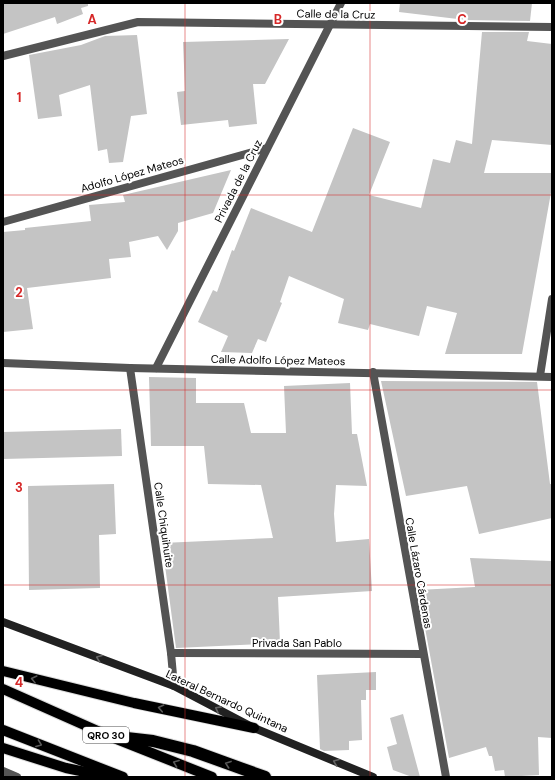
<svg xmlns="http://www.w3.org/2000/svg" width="555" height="780" viewBox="0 0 555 780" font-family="'DM Sans',sans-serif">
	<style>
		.building { fill: #c4c4c4 }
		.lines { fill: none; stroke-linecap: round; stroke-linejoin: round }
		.primary-casing { stroke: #dbdbdb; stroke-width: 12 }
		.highway-casing { stroke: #dbdbdb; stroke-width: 14 }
		.lane { stroke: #545454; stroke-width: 8 }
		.street { stroke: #545454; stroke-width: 8 }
		.secondary { stroke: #212121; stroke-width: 8 }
		.primary { stroke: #000; stroke-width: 10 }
		.highway { stroke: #000; stroke-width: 12 }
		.oneway { stroke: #646464 }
		.oneway2 { stroke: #595959 }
		.grid { fill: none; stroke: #d62828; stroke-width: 1; stroke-opacity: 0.55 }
		.labels { text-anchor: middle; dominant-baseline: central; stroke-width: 4; stroke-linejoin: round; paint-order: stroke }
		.shield { fill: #fff; stroke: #4c4c4c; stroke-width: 1 }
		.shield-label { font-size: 10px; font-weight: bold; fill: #000 }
		.street-label { font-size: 11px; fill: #000; stroke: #fff }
		.grid-label { font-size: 13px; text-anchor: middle; font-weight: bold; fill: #d62828; stroke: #fff; stroke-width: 4; stroke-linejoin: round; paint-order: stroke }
	</style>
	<rect width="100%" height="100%" fill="#fff"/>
	<!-- building -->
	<g class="building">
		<polygon points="3,3 88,3 88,6 81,8 83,14 57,24 55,17 3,34"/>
		<polygon points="400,3 532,3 530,21 466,20 399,12"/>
		<polygon points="482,32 529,32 527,41 552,44 552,145 492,140 484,173 552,173 552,187 522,354 445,354 457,313 427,306 419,336 370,324 368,330 338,323 344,299 289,276 280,302 282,303 266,342 258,339 252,353 221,352 228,336 198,322 213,290 217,292 232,250 234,251 251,208 312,232 353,128 390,142 369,195 421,208 433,159 450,163 456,140 472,144"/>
		<polygon points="137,35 147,114 131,116 123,162 109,163 107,149 98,151 90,85 59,95 62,116 38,119 29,55 81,45 105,36"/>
		<polygon points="289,39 265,84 253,84 257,124 229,127 228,120 181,125 177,92 185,91 183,42"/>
		<polygon points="231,170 213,213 178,223 178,231 167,250 158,236 129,242 131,257 109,259 111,278 27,288 33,329 3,332 3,232 25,230 25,228 91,221 89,205 125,202 123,195"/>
		<polygon points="149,377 196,378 196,403 244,403 251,433 286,433 284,386 350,383 352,434 357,434 367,486 336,485 334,514 336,542 369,539 372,591 278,597 280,643 176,648 162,543 273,538 261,485 208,484 204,446 151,446"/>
		<polygon points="381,381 537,382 550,484 552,484 552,518 479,534 467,486 406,496"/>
		<polygon points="121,429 122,456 3,459 3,432"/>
		<polygon points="114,484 116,534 99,535 100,588 29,590 28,486"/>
		<polygon points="470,558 552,561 552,738 538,737 539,775 505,777 504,770 495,771 492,756 489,756 486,747 449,758 418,590 475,587"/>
		<polygon points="376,672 376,690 366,690 366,700 361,700 362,740 349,741 349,750 324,751 320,749 317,675"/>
		<polygon points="403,714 420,777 412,777 393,770 387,747 397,744 390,718"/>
	</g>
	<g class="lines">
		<!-- primary casing -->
		<g class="primary-casing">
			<g id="primary">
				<polyline points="3,671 134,703 254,728"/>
				<polyline points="3,689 109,736 212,777"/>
				<polyline points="3,730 123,777"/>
				<polyline points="3,748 66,768 109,777"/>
			</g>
		</g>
		<!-- highway casing -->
		<g class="highway-casing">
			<polyline id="highway" points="109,736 153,741 193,751 265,777"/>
		</g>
		<!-- lane -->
		<polyline class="lane" points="540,376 552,299"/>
		<!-- street -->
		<g class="street">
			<polyline points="3,56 138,22 552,27"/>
			<polyline points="3,222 267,148"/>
			<polyline points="3,363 130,368 552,377"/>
			<polyline points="130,368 171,653 174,686"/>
			<polyline points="156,368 341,3"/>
			<polyline points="373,372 446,777"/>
			<polyline points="171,653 423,654"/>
			<polyline points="3,771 17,777"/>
		</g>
		<!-- secondary -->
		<polyline class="secondary" points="3,622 174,686 254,728 373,777"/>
		<!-- primary -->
		<use href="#primary" class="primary"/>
		<!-- highway -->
		<use href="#highway" class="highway"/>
	</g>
	<!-- one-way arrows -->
	<defs><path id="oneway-chevron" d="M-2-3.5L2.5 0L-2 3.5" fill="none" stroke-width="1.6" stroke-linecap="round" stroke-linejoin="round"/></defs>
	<g class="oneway">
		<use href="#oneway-chevron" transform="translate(99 658) rotate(-159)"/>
		<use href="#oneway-chevron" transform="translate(218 709) rotate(-152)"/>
		<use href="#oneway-chevron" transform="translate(336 762) rotate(-158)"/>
	</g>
	<g class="oneway2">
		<use href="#oneway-chevron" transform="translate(34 679) rotate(-166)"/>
		<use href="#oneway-chevron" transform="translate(161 708) rotate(-168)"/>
		<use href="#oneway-chevron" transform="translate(39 744) rotate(21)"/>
		<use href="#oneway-chevron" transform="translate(176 763) rotate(-159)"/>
		<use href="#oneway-chevron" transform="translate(228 764) rotate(-160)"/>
	</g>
	<!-- grid -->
	<path class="grid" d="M 185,3 L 185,777M 370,3 L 370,777M 3,195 L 552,195M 3,390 L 552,390M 3,585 L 552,585"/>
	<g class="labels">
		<!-- shield labels -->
		<rect class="shield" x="83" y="727" width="46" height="16" rx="3"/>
		<g class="shield-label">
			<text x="106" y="735">QRO 30</text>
		</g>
		<!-- street labels -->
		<g class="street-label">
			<text transform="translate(336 14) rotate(1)">Calle de la Cruz</text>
			<text transform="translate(132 174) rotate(-16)">Adolfo López Mateos</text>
			<text transform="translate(238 181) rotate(-63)">Privada de la Cruz</text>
			<text transform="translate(278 360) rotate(1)">Calle Adolfo López Mateos</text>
			<text transform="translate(164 525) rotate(82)">Calle Chiquihuite</text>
			<text transform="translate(419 573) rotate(80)">Calle Lázaro Cárdenas</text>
			<text x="297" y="643">Privada San Pablo</text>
			<text transform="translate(227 701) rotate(25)">Lateral Bernardo Quintana</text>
		</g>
	</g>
	<g class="grid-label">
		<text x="92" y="24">A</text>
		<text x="278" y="24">B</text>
		<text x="462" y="24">C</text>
		<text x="19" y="102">1</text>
		<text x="19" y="297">2</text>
		<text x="19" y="492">3</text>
		<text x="19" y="687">4</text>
	</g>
	<!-- border -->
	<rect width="555" height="780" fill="none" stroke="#000000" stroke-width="8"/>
</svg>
